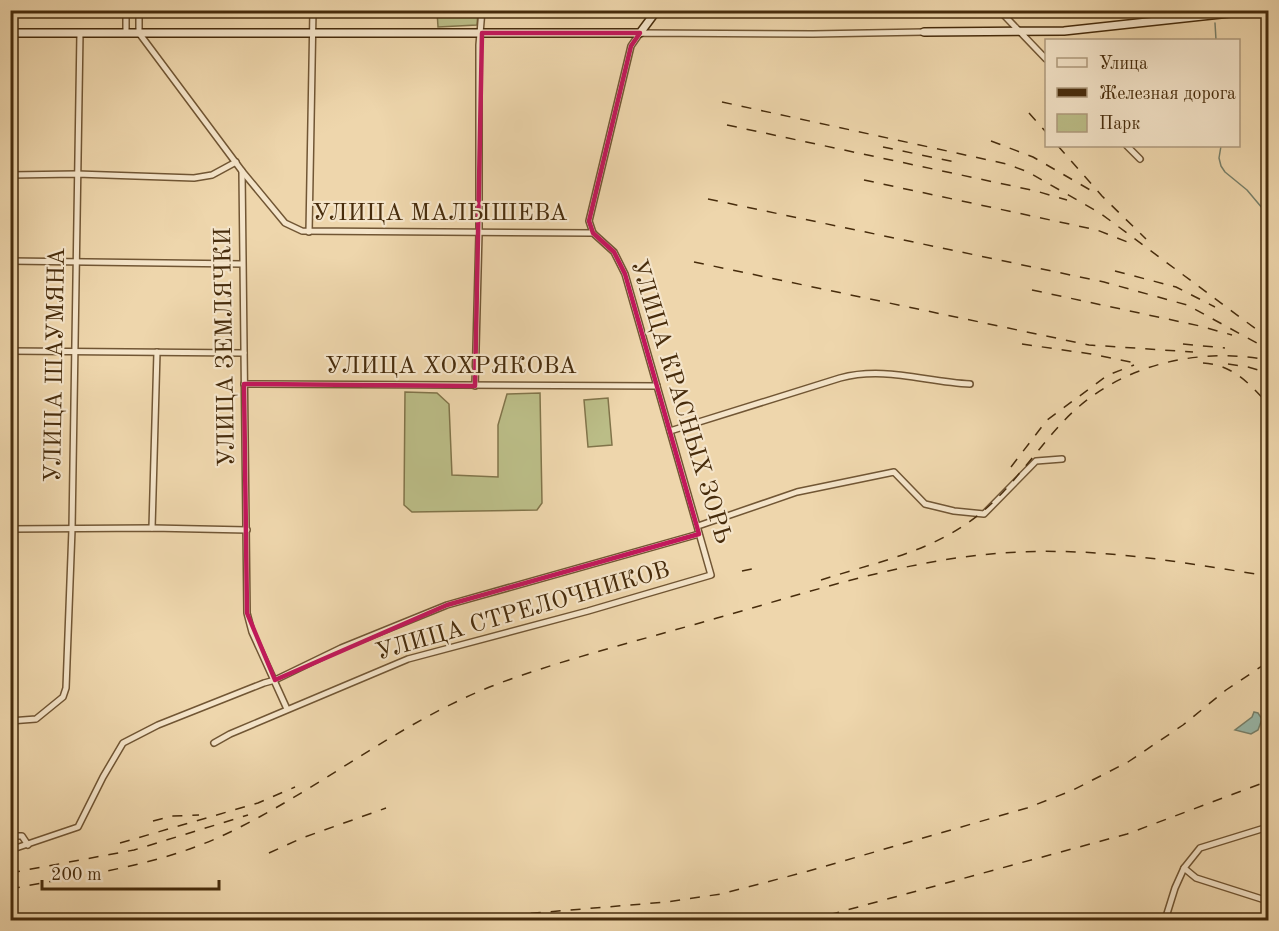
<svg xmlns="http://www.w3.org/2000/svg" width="1279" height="931" viewBox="0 0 1279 931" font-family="'Old Standard TT',serif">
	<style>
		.green { fill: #bbbd87; stroke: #81744a; stroke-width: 1.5 }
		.water { fill: #99b9ab; stroke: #78816b; stroke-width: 1.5 }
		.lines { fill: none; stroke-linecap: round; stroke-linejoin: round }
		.stream { stroke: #78816b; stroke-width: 1.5 }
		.street-casing { stroke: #715634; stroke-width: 8 }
		.secondary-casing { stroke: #472c0c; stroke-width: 10 }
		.street { stroke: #f4e4c9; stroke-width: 5 }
		.secondary { stroke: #f4e4c9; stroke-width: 7 }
		.rail { stroke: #472c0c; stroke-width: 1.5; stroke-dasharray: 10 10; stroke-linecap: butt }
		.marked { fill: none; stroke: #c2185b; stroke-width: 4.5; stroke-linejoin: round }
		.labels { text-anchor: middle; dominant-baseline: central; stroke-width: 4.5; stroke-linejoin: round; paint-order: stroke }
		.street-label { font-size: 24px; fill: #472c0c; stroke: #f4e4c9 }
	</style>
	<rect width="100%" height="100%" fill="#eed6ac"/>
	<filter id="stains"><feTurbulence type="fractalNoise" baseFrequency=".00333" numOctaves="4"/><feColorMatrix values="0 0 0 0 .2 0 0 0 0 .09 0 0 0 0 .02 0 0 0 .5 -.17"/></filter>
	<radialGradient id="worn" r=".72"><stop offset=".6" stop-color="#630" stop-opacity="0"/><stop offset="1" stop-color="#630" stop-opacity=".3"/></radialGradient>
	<!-- green -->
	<g class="green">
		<polygon points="437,11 478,11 477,25 438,27"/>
		<polygon points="405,392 437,393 449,404 452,475 498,477 498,425 507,394 540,393 542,503 537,510 412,512 404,505"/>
		<polygon points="608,398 612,445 588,447 584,400"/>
	</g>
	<!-- water -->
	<polygon class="water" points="1254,712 1258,713 1262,719 1258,730 1251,734 1235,730 1252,717"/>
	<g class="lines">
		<!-- stream -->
		<g class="stream">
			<polyline points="1215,23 1216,40"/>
			<polyline points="1221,146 1219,158 1221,166 1225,172 1247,190 1268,215"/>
		</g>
		<!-- street casing -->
		<g class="street-casing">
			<g id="street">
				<polyline points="126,10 126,33"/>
				<polyline points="139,10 139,33 242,171 247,613 252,632 287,709"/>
				<polyline points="999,10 1046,59"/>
				<polyline points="1127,146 1140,159"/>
				<polyline points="242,171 285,223 302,231 593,233"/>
				<polyline points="10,175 77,174 194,178 212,175 236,162"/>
				<polyline points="309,232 313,10"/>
				<polyline points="10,261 242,264"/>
				<polyline points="10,351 244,353"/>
				<polyline points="244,384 657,386"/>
				<polyline points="475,386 479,233 479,45 482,10"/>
				<path d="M 670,431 L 840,378 C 885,366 925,382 970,384"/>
				<polyline points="698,526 797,492 894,472 925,504 954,511 984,514 1036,461 1062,459"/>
				<polyline points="152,528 157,352"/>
				<polyline points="10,529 152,528 247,530"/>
				<polyline points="10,721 36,719 63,697 66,688 72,529 80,33"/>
				<polyline points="214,743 230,734 408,659 588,611 711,575 625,274 614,252 593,233 589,221 631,46 640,33 813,34 924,32"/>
				<polyline points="10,836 22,836 28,845"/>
				<polyline points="10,850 78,827 103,777 123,743 158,725 264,683 275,680 341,648 447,605 699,534"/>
				<polyline points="1184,868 1196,878 1268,901"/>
				<polyline points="1165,920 1175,888 1184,868 1200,848 1268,827"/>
			</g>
		</g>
		<!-- secondary casing -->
		<g class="secondary-casing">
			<g id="secondary">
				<polyline points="924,32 1064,31 1258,10"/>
				<polyline points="10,33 640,33 657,10"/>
			</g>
		</g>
		<!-- street -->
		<use href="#street" class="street"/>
		<!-- secondary -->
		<use href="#secondary" class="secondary"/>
		<!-- rail -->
		<g class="rail">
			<polyline points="722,102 1007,164 1028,172 1100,213 1268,338"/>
			<polyline points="1029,113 1046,132"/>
			<polyline points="727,125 1036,191 1067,200"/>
			<polyline points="991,141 1033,157 1092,191"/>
			<polyline points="1058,146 1102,196 1146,239"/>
			<polyline points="883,147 955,162"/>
			<polyline points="864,180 1097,230 1130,243"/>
			<polyline points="708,199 1104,282 1187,305 1268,349"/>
			<polyline points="694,262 1089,345 1193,352"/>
			<polyline points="1115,271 1176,287 1215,307"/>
			<polyline points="1032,290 1200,326 1232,335"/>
			<polyline points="1022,344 1091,354 1136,363"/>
			<polyline points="1183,344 1225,348"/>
			<path d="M 1203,363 C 1233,365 1249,383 1268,404"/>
			<polyline points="1228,364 1248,367 1268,373"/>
			<polyline points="1011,467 1047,420 1108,375 1134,365"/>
			<polyline points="742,571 756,568"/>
			<path d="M 821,580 C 870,564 926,553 969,522 C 1006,496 1030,458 1060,425 C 1112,367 1193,346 1268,360"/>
			<polyline points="153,821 173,816 199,815"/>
			<polyline points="120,843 258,803 295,787"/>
			<polyline points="269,853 302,838 386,808"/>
			<polyline points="10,873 134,850 248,815"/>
			<path d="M 10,889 C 82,875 159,866 226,834 C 321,789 401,720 500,683 C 571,657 645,639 717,618 C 817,590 916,556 1021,552 C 1105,548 1186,563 1268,576"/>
			<polyline points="451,920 666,902 721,894 805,872 1027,808 1071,791 1128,762 1183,725 1226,690 1268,662"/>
			<polyline points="810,920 1127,834 1268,781"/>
		</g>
	</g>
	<!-- marked area -->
	<path class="marked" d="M 482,33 L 640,33 L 631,46 L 589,221 L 593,233 L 614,252 L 625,274 L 699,534 L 447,605 L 275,680 L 247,613 L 244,384 L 475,386 Z"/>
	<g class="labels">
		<!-- street labels -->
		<g class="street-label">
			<text x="440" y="214">УЛИЦА МАЛЫШЕВА</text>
			<text transform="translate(226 347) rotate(-91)">УЛИЦА ЗЕМЛЯЧКИ</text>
			<text transform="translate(56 365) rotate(-89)">УЛИЦА ШАУМЯНА</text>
			<text x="451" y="367">УЛИЦА ХОХРЯКОВА</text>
			<text transform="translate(680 402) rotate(73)">УЛИЦА КРАСНЫХ ЗОРЬ</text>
			<text transform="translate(523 612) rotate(-16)">УЛИЦА СТРЕЛОЧНИКОВ</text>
		</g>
	</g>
	<!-- margin -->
	<rect width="1279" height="931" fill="none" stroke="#eed6ac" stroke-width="36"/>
	<rect x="12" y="12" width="1255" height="907" fill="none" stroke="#472c0c" stroke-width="3"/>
	<rect x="18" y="18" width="1243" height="895" fill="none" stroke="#472c0c" stroke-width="1.5"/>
	<!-- legend -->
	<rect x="1045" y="39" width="195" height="108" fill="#f4e4c9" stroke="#af9a7d" stroke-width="1.5"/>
	<rect x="1057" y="58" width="30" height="9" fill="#f4e4c9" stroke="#af9a7d" stroke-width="1.5"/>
	<text x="1099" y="69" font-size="18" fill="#472c0c">Улица</text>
	<rect x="1057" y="88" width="30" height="9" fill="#472c0c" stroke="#af9a7d" stroke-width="1.5"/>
	<text x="1099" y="99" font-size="18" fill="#472c0c">Железная дорога</text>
	<rect x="1057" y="114" width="30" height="18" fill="#bbbd87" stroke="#af9a7d" stroke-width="1.5"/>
	<text x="1099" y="129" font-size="18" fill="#472c0c">Парк</text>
	<!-- scale -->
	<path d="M42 880v9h177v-9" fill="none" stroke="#472c0c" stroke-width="3"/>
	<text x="51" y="880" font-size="18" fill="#472c0c" stroke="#f4e4c9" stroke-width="4.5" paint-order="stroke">200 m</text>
	<rect width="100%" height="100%" filter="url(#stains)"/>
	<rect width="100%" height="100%" fill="url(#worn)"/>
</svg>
